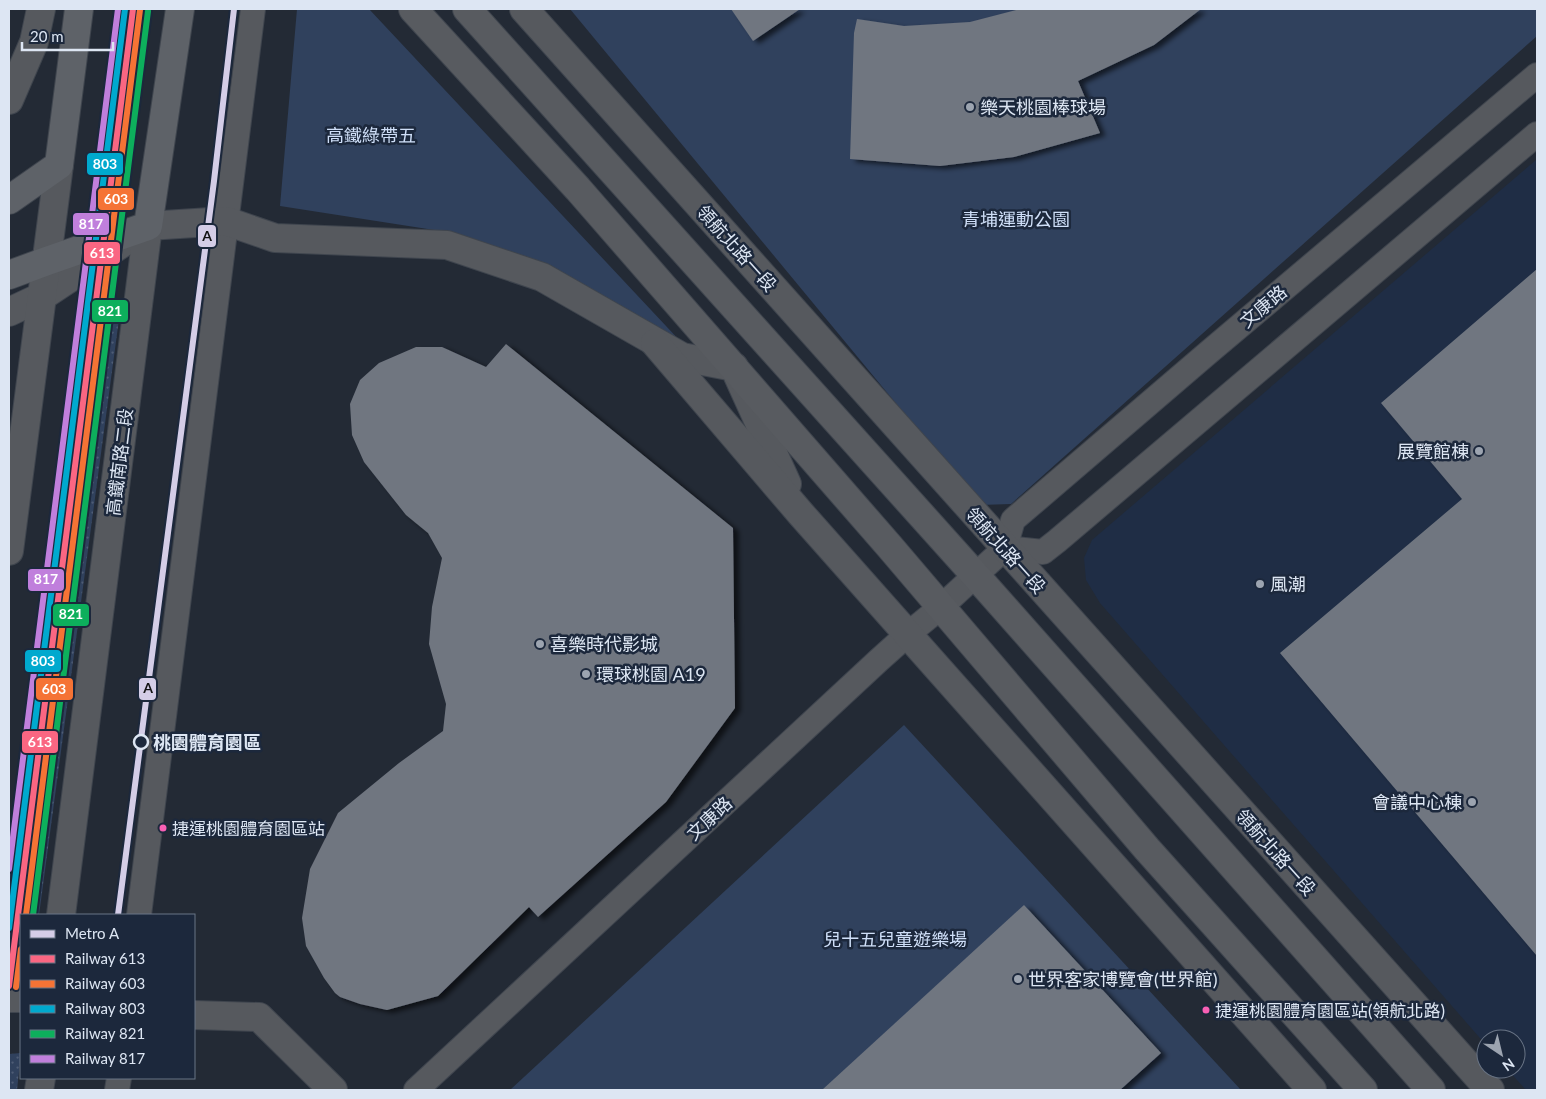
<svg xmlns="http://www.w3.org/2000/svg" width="1546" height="1099" viewBox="0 0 1546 1099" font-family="Lato,'Noto Sans TC',sans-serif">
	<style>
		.built { fill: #1f2d45 }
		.grass { fill: url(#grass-dots) }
		.green { fill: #30415d }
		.building { fill: #707680; filter: url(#shadow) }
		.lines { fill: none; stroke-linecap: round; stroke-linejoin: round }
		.minor-casing { stroke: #3f454e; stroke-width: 26 }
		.tertiary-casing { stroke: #3f454e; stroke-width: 30 }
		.secondary-casing { stroke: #3f454e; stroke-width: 30 }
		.primary-casing { stroke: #3f454e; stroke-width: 30 }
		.minor { stroke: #56595e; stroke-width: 24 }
		.tertiary { stroke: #56595e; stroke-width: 28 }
		.secondary { stroke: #585b60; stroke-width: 28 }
		.primary { stroke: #5e6268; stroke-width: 28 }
		.rail-1-casing { stroke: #1c283c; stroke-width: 10 }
		.rail-2-casing { stroke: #1c283c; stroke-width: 10 }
		.rail-3-casing { stroke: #1c283c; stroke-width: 10 }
		.rail-4-casing { stroke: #1c283c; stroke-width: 10 }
		.rail-5-casing { stroke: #1c283c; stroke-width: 10 }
		.rail-1 { stroke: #fa6682; stroke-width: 6 }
		.rail-2 { stroke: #f57335; stroke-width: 6 }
		.rail-3 { stroke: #00a9ce; stroke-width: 6 }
		.rail-4 { stroke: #0daf5c; stroke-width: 6 }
		.rail-5 { stroke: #c07fdc; stroke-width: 6 }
		.metro-1-casing { stroke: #1c283c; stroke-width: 10 }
		.metro-1 { stroke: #d4cde7; stroke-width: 6 }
		.poi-dot { fill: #9ca4b0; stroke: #1c283c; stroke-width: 2 }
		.stop-dot { fill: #1c283c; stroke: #dde6f3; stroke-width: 2.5 }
		.bus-dot { fill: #f860b3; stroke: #1c283c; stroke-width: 2 }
		.labels { text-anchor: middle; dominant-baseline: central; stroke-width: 5; stroke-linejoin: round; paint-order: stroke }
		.bus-label { font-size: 17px; fill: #dde6f3; stroke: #1c283c; text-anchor: start }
		.poi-label { font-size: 18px; fill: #dde6f3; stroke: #1c283c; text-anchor: start }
		.park-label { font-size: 18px; fill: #cfdff8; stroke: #1c283c }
		.street-label { font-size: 18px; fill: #dde6f3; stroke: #1c283c }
		.stop-label { font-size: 18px; font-weight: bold; fill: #dde6f3; stroke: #1c283c; text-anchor: start }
		.line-badge { stroke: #1c283c; stroke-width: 2 }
		.badge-label { font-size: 14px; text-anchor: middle; font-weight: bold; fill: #fff }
		.pale-badge-label { font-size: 14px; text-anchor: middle; font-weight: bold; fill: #111 }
	</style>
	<defs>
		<pattern id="grass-dots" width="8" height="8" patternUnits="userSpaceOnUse" patternTransform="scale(1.25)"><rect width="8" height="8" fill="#30415d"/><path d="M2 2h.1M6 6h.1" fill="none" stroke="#4e5c75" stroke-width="1.8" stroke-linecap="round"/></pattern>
		<filter id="shadow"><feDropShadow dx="5.5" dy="3" stdDeviation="2.5" flood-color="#0009"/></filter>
	</defs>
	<rect width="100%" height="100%" fill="#232a35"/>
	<!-- built -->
	<polygon class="built" points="1537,159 1537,1090 1526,1090 1507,1069 1516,1069 1516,1039 1486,1039 1486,1045 1100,603 1086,580 1084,558 1092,540"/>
	<!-- grass -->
	<g class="grass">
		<polygon points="122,9 149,9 135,116 119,146 102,152"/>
		<polygon points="119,319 39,915 21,915 21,950 9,950 9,870 80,320"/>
		<polygon points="21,1053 17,1090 9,1090 9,1054"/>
	</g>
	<!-- green -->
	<g class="green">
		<polygon points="297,9 369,9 681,342 542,264 434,230 280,206"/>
		<polygon points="570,9 1537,9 1537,36 1011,504 980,505"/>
		<polygon points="904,725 1241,1090 510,1090"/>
	</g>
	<!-- building -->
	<g class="building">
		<polygon points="731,9 800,9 753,41"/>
		<polygon points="1020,9 1201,9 1154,45 1078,81 1100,133 1014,157 940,166 850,159 854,33 857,19 904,26 970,22"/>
		<polygon points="1537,269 1537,956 1280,653 1462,499 1381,403"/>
		<polygon points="506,344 733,528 735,708 666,802 538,917 529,907 438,996 387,1010 360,1004 340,997 335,993 324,978 306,946 302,918 310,869 338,813 399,763 443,731 446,704 429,644 432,607 442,558 428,533 406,515 364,462 352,435 350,404 360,380 379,363 416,347 442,347 486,367"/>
		<polygon points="1024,905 1161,1053 1120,1090 822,1090"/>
	</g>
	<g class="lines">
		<!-- minor casing -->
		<g class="minor-casing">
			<g id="minor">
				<polyline points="1005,548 1043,552 1057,541 1537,134"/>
				<polyline points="139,915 253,9"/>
				<polyline points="117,1090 119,1078"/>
				<polyline points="416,1090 879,660 908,634 941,607 1005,548 1013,520 1209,352 1537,75"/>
			</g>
		</g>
		<!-- tertiary casing -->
		<g class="tertiary-casing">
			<g id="tertiary">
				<polyline points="524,9 1490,1090"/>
				<polyline points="9,100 34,42 41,9"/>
				<polyline points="9,312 41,297 148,226 226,221 275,238 447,245 542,277 682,357 734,367 787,484"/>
				<polyline points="655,343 801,514 1312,1090"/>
				<polyline points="9,551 59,165"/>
				<polyline points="61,915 148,226"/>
				<polyline points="9,998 21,998"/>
				<polyline points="194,1015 259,1017 333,1090"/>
				<polyline points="39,1090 41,1078"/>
			</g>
		</g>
		<!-- secondary casing -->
		<g class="secondary-casing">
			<g id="secondary">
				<polyline points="413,9 578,189 890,547 1147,849 1363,1090"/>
				<polyline points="467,9 976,576 1431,1090"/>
			</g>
		</g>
		<!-- primary casing -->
		<g class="primary-casing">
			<g id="primary">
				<polyline points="9,200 59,165 79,9"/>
				<polyline points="9,275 47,261 148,226 180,9"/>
			</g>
		</g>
		<!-- minor -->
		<use href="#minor" class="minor"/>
		<!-- tertiary -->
		<use href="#tertiary" class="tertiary"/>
		<!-- secondary -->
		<use href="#secondary" class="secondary"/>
		<!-- primary -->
		<use href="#primary" class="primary"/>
		<!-- rail-1 casing -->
		<g class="rail-1-casing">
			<polyline id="rail-1" points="9,986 133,9"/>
		</g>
		<!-- rail-2 casing -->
		<g class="rail-2-casing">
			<g id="rail-2">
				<polyline points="26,915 140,10"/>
				<polyline points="16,987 21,949"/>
			</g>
		</g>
		<!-- rail-3 casing -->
		<g class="rail-3-casing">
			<polyline id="rail-3" points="9,928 125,9"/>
		</g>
		<!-- rail-4 casing -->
		<g class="rail-4-casing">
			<polyline id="rail-4" points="33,915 148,11"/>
		</g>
		<!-- rail-5 casing -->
		<g class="rail-5-casing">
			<polyline id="rail-5" points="9,869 118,9"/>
		</g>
		<!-- rail-1 -->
		<use href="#rail-1" class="rail-1"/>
		<!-- rail-2 -->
		<use href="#rail-2" class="rail-2"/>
		<!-- rail-3 -->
		<use href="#rail-3" class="rail-3"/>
		<!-- rail-4 -->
		<use href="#rail-4" class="rail-4"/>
		<!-- rail-5 -->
		<use href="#rail-5" class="rail-5"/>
		<!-- metro-1 casing -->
		<g class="metro-1-casing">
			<polyline id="metro-1" points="118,915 214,181 234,9"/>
		</g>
		<!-- metro-1 -->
		<use href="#metro-1" class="metro-1"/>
	</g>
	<!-- markers -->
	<g class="poi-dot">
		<circle cx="970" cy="107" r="5"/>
		<circle cx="1479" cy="451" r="5"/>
		<circle cx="1260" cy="584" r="5"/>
		<circle cx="540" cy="644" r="5"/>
		<circle cx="586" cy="674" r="5"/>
		<circle cx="1472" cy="802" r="5"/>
		<circle cx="1018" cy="979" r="5"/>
	</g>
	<circle class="stop-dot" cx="141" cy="742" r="7"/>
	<g class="bus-dot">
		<circle cx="163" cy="828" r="4.5"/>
		<circle cx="1206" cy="1010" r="4.5"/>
	</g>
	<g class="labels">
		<!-- bus labels -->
		<g class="bus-label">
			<text x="172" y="828">捷運桃園體育園區站</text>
			<text x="1215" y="1010">捷運桃園體育園區站(領航北路)</text>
		</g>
		<!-- poi labels -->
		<g class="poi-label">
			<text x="980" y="107">樂天桃園棒球場</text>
			<text x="1469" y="451" text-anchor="end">展覽館棟</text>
			<text x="1270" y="584">風潮</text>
			<text x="550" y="644">喜樂時代影城</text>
			<text x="596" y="674">環球桃園 A19</text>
			<text x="1462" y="802" text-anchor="end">會議中心棟</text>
			<text x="1028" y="979">世界客家博覽會(世界館)</text>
		</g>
		<!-- park labels -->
		<g class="park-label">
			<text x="371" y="135">高鐵綠帶五</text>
			<text x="1016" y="219">青埔運動公園</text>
			<text x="895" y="939">兒十五兒童遊樂場</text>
		</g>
		<!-- street labels -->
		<g class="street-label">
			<text transform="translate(737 248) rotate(48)">領航北路一段</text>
			<text transform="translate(1263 306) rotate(-40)">文康路</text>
			<text transform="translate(119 462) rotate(-83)">高鐵南路二段</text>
			<text transform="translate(1006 550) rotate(48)">領航北路一段</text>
			<text transform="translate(709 818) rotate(-43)">文康路</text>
			<text transform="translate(1276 852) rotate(48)">領航北路一段</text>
		</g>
		<!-- stop labels -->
		<g class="stop-label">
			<text x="153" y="742">桃園體育園區</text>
		</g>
	</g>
	<g class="line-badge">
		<rect x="86" y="152" width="38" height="24" rx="5" fill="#00a9ce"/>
		<rect x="97" y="187" width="38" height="24" rx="5" fill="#f57335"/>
		<rect x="72" y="212" width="38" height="24" rx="5" fill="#c07fdc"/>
		<rect x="197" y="224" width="20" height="24" rx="5" fill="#d4cde7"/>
		<rect x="83" y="241" width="38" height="24" rx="5" fill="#fa6682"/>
		<rect x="91" y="299" width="38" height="24" rx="5" fill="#0daf5c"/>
		<rect x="27" y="568" width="38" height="24" rx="5" fill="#c07fdc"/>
		<rect x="52" y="603" width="38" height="24" rx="5" fill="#0daf5c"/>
		<rect x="24" y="649" width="38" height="24" rx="5" fill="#00a9ce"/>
		<rect x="138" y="677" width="19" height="24" rx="5" fill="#d4cde7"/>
		<rect x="35" y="677" width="39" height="24" rx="5" fill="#f57335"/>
		<rect x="21" y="730" width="38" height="24" rx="5" fill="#fa6682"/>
	</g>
	<g class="badge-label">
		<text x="105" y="169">803</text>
		<text x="116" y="204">603</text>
		<text x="91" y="229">817</text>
		<text x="102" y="258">613</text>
		<text x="110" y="316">821</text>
		<text x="46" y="584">817</text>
		<text x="71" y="619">821</text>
		<text x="43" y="666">803</text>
		<text x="54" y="694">603</text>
		<text x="40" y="747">613</text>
	</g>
	<g class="pale-badge-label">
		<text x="207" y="241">A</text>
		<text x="148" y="693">A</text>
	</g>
	<!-- border -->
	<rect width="1546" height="1099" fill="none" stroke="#dde6f3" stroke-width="20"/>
	<!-- legend -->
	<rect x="20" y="914" width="175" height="165" fill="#1c283c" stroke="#697485"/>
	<rect x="30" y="930" width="25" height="8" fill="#d4cde7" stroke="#697485"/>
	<text x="65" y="939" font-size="15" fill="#dde6f3">Metro A</text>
	<rect x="30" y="955" width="25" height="8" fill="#fa6682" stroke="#697485"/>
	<text x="65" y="964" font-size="15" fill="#dde6f3">Railway 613</text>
	<rect x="30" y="980" width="25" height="8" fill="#f57335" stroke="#697485"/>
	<text x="65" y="989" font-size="15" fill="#dde6f3">Railway 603</text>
	<rect x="30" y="1005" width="25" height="8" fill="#00a9ce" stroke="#697485"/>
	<text x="65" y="1014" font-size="15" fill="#dde6f3">Railway 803</text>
	<rect x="30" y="1030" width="25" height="8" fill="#0daf5c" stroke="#697485"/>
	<text x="65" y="1039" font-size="15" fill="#dde6f3">Railway 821</text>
	<rect x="30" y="1055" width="25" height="8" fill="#c07fdc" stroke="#697485"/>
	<text x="65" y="1064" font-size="15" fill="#dde6f3">Railway 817</text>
	<!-- north arrow -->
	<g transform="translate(1501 1054) rotate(145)"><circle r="24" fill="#1c283c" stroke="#697485"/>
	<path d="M0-4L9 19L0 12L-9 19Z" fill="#9ca4b0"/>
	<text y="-8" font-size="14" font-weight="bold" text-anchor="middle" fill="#dde6f3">N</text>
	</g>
	<!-- scale -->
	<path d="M22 42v8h91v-8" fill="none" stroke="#dde6f3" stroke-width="2.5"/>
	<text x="30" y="42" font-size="15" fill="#dde6f3" stroke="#1c283c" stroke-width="4" paint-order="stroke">20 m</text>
</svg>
